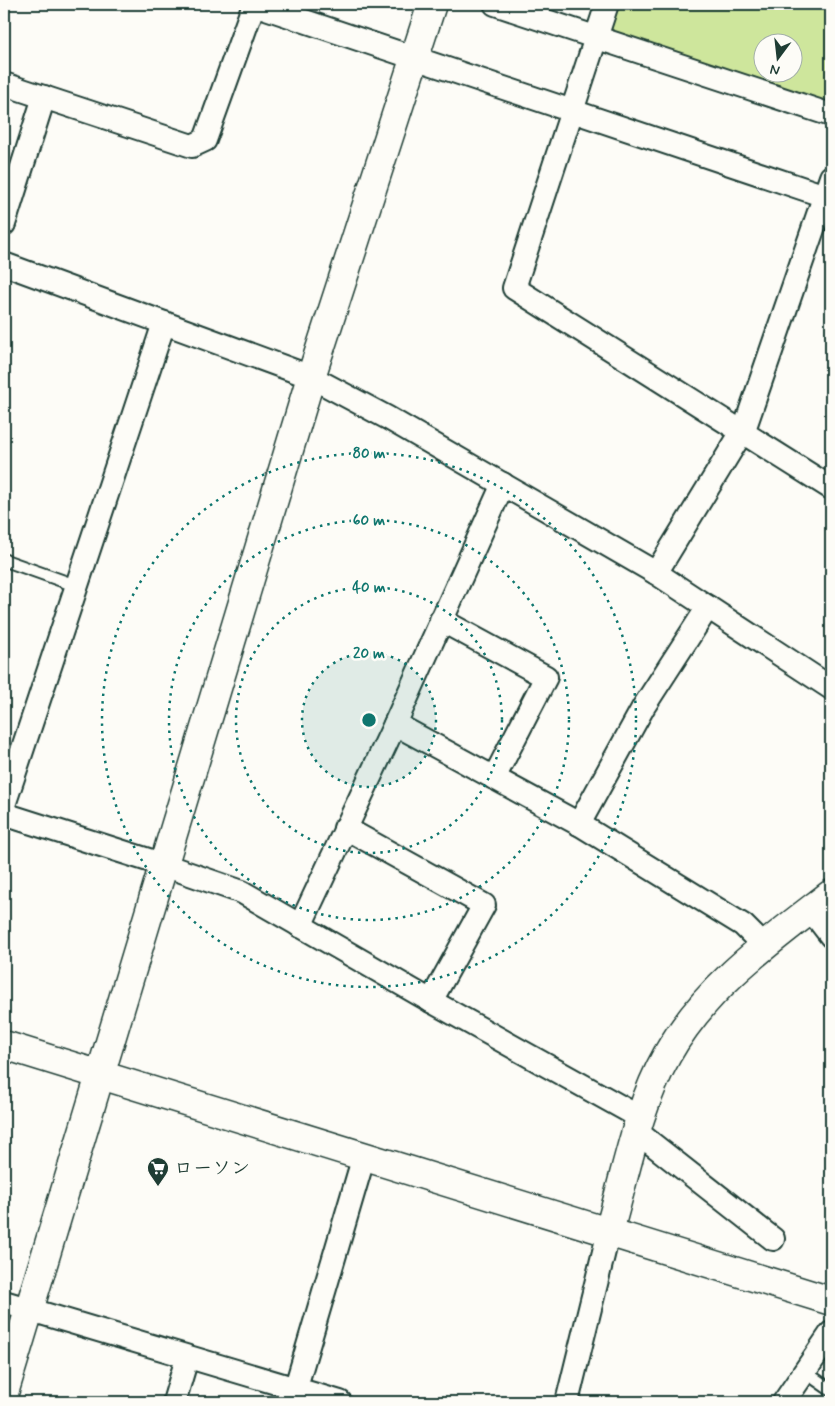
<svg xmlns="http://www.w3.org/2000/svg" width="835" height="1406" viewBox="0 0 835 1406" font-family="Mynerve,'Klee One',sans-serif">
	<style>
		.green { fill: #cee69c; stroke: #769268; fill-rule: evenodd }
		.lines { fill: none; stroke-linecap: round; stroke-linejoin: round }
		.lane-casing { stroke: #1f3d34; stroke-width: 15 }
		.street-casing { stroke: #1f3d34; stroke-width: 26 }
		.secondary-casing { stroke: #1f3d34; stroke-width: 31 }
		.lane { stroke: #fdfcf7; stroke-width: 11 }
		.street { stroke: #fdfcf7; stroke-width: 22 }
		.secondary { stroke: #fdfcf7; stroke-width: 28 }
		.ring { fill: none; stroke: #0f766e; stroke-width: 2.5; stroke-dasharray: 2.5 5 }
		.labels { text-anchor: middle; dominant-baseline: central; stroke-width: 5; stroke-linejoin: round; paint-order: stroke }
		.poi-label { font-size: 19px; font-weight: bold; fill: #1f3d34; stroke: #fdfcf7; text-anchor: start }
		.centre { fill: #0f766e; stroke: #fdfcf7; stroke-width: 2.5 }
		.ring-label { font-size: 15px; text-anchor: middle; font-weight: bold; fill: #0f766e; stroke: #fdfcf7; stroke-width: 5; stroke-linejoin: round; paint-order: stroke }
	</style>
	<rect width="100%" height="100%" fill="#fdfcf7"/>
	<filter id="ink" filterUnits="userSpaceOnUse"><feTurbulence type="fractalNoise" baseFrequency=".02" numOctaves="2"/><feDisplacementMap in="SourceGraphic" scale="10" xChannelSelector="R" yChannelSelector="G"/><feConvolveMatrix kernelMatrix="1 2 1 2 8 2 1 2 1" color-interpolation-filters="sRGB"/></filter>
	<g filter="url(#ink)">
		<!-- green -->
		<path class="green" d="M 614,4 L 831,4 L 831,108 L 605,32 ZM 762,42 L 792,42 L 792,72 L 762,72 Z"/>
		<g class="lines">
			<!-- lane casing -->
			<g class="lane-casing">
				<g id="lane">
					<polyline points="4,560 77,586"/>
					<polyline points="805,1372 831,1390"/>
				</g>
			</g>
			<!-- street casing -->
			<g class="street-casing">
				<g id="street">
					<polyline points="254,4 831,198"/>
					<polyline points="495,4 831,115"/>
					<polyline points="607,4 514,288 831,488"/>
					<polyline points="4,84 192,146 205,140 254,4"/>
					<polyline points="4,224 44,97"/>
					<polyline points="4,264 311,377 388,418 656,573 831,688"/>
					<polyline points="656,573 745,427 831,177"/>
					<polyline points="441,620 546,677 494,778"/>
					<polyline points="395,724 579,824 743,925 764,946"/>
					<polyline points="4,805 164,323"/>
					<polyline points="4,814 164,865 242,892 431,1001 641,1118"/>
					<polyline points="579,824 644,706 708,607"/>
					<polyline points="345,828 484,905 431,1001"/>
					<polyline points="811,910 831,936"/>
					<polyline points="300,926 395,724 503,484"/>
					<polyline points="637,1132 773,1239"/>
					<polyline points="4,1302 340,1402"/>
					<polyline points="295,1390 364,1156"/>
					<polyline points="174,1402 187,1358"/>
					<polyline points="567,1402 609,1231"/>
					<polyline points="784,1402 831,1333"/>
				</g>
			</g>
			<!-- secondary casing -->
			<g class="secondary-casing">
				<g id="secondary">
					<polyline points="4,1045 831,1301"/>
					<path d="M 609,1231 C 626,1173 637,1108 667,1055 C 706,986 770,941 831,894"/>
					<polyline points="4,1393 311,377 432,4"/>
				</g>
			</g>
			<!-- lane -->
			<use href="#lane" class="lane"/>
			<!-- street -->
			<use href="#street" class="street"/>
			<!-- secondary -->
			<use href="#secondary" class="secondary"/>
		</g>
	</g>
	<!-- distance rings -->
	<circle cx="369" cy="720" r="67" fill="#0f766e" fill-opacity=".12"/>
	<g class="ring">
		<circle cx="369" cy="720" r="67"/>
		<circle cx="369" cy="720" r="133"/>
		<circle cx="369" cy="720" r="200"/>
		<circle cx="369" cy="720" r="267"/>
	</g>
	<!-- icons -->
	<defs>
		<g id="supermarket-pin" transform="scale(1.125)"><path d="M0 17L-7.5 6A9.5 9.5 0 1 1 7.5 6Z" fill="#1f3d34" stroke="#fdfcf7"/><path d="M-6-5.5h2.5l.6 2H6L4.5 2H-2.5L-4.4-4H-6ZM-1.5 3.2a1.3 1.3 0 1 0 .1 0ZM3 3.2a1.3 1.3 0 1 0 .1 0Z" fill="#fff"/></g>
	</defs>
	<g fill-rule="evenodd">
		<use href="#supermarket-pin" x="158" y="1168"/>
	</g>
	<g class="labels">
		<!-- poi labels -->
		<g class="poi-label">
			<text x="174" y="1168">ローソン</text>
		</g>
	</g>
	<circle cx="369" cy="720" r="8" class="centre"/>
	<g class="ring-label">
		<text x="369" y="458">80 m</text>
		<text x="369" y="525">60 m</text>
		<text x="369" y="592">40 m</text>
		<text x="369" y="658">20 m</text>
	</g>
	<!-- margin -->
	<rect width="835" height="1406" fill="none" stroke="#fdfcf7" stroke-width="20"/>
	<rect x="10" y="10" width="815" height="1386" fill="none" stroke="#1f3d34" stroke-width="2" filter="url(#ink)"/>
	<!-- north arrow -->
	<g transform="translate(778 58) rotate(195)"><circle r="24" fill="#fdfcf7" stroke="#a4b0a9"/>
	<path d="M0-4L9 19L0 12L-9 19Z" fill="#1f3d34"/>
	<text y="-8" font-size="14" font-weight="bold" text-anchor="middle" fill="#1f3d34">N</text>
	</g>
</svg>
